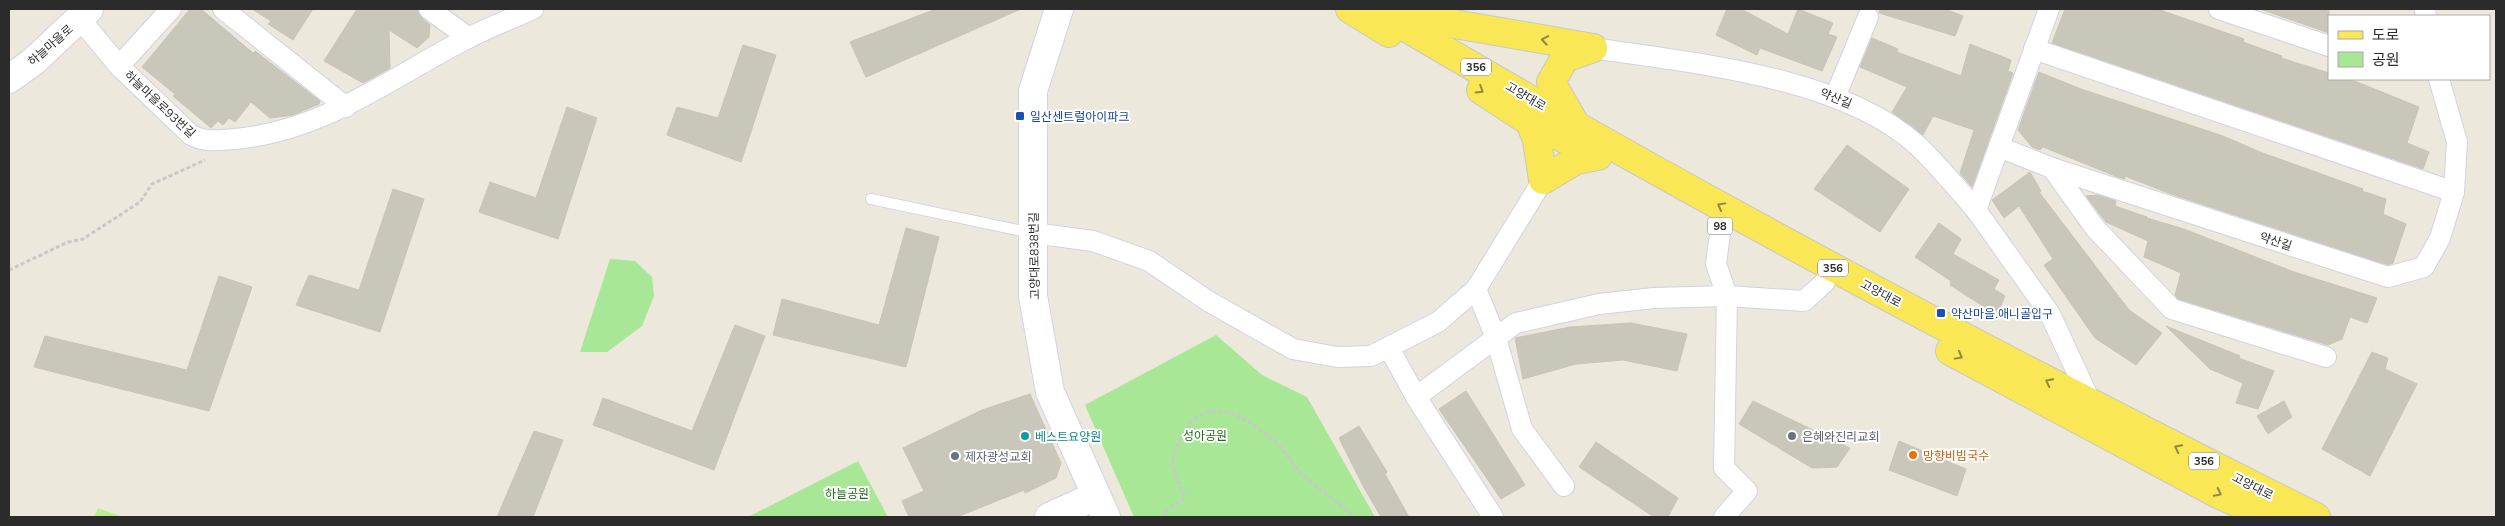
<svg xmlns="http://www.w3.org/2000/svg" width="2505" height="526" viewBox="0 0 2505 526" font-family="Mulish,'Noto Sans KR',sans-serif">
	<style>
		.green { fill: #a7e795 }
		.pitch { fill: #bbef90 }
		.building { fill: #c9c6ba; stroke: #c9c4b5 }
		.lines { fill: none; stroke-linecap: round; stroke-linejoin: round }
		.lane-casing { stroke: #d1d2e4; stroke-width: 12 }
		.street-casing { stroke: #d1d2e4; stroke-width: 22 }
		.secondary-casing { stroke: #d1d2e4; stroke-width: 30 }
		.primary-casing { stroke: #c8c8c8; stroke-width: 30 }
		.path { stroke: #c8c8c8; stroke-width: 3; stroke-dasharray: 4 2.5; stroke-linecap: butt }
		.lane { stroke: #fff; stroke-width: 10 }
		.street { stroke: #fff; stroke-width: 20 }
		.secondary { stroke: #fff; stroke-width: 28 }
		.primary { stroke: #f9e755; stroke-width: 28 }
		.oneway { stroke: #928940 }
		.transit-dot { fill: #1a4fb4; stroke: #fff; stroke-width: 2 }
		.culture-dot { fill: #0f9aa8; stroke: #fff; stroke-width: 2 }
		.worship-dot { fill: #6b7280; stroke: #fff; stroke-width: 2 }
		.food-dot { fill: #e8710a; stroke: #fff; stroke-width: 2 }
		.labels { text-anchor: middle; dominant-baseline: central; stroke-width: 4; stroke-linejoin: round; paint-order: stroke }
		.shield { fill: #fff; stroke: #6b6b6b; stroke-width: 1 }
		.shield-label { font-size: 11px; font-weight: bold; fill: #2b2b2b }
		.street-label { font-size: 12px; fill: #2b2b2b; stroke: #fff }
		.transit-label { font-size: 12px; fill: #164399; stroke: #fff; text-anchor: start }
		.park-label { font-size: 12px; fill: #1d6d16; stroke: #fff }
		.culture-label { font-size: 12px; fill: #0d838f; stroke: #fff; text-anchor: start }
		.worship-label { font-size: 12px; fill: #5b616d; stroke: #fff; text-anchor: start }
		.food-label { font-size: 12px; fill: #c56008; stroke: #fff; text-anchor: start }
	</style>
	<rect width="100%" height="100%" fill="#ede8dc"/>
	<!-- green -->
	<g class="green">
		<polygon points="610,259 635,261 652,277 654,296 642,326 607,352 580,352"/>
		<polygon points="1216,335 1262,375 1307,397 1375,517 1134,517 1085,405"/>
		<polygon points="858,461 888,517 749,517 750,516"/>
	</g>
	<!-- pitch -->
	<polygon class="pitch" points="98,508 123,517 94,517"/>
	<!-- building -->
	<g class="building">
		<polygon points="190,9 201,9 253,53 255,51 320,101 319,104 293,115 270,118 251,102 235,122 229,118 223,125 218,121 211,128 173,96 175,94 142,67"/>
		<polygon points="252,9 313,9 293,40 268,24 271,21"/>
		<polygon points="357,9 417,9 422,18 430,25 429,37 417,48 389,30 390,68 363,83 324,61"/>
		<polygon points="936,9 1021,9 866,77 850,42"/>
		<polygon points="1727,9 1741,9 1788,34 1798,9 1833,23 1828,34 1837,37 1822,71 1760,48 1757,55 1716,35"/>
		<polygon points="1880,9 1945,9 1963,16 1955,36 1879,13"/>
		<polygon points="2065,9 2157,9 2244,39 2243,42 2282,56 2281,58 2329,73 2329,79 2346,79 2357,82 2419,107 2407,143 2429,152 2423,169 2052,43"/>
		<polygon points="2264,9 2329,9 2329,33 2263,10"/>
		<polygon points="1872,38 1898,49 1897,52 1961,76 1970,44 2011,60 2008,71 2013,73 1972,187 1960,173 1974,130 1933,116 1923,135 1892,112 1907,87 1860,67"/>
		<polygon points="743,45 776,55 741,162 667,135 677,107 718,118"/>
		<polygon points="2039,72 2081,89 2223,136 2260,152 2363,189 2362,191 2386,199 2383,214 2406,224 2393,263 2388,265 2171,194 2125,176 2125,179 2118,177 2043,147 2040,150 2032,147 2018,130"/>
		<polygon points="567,107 597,118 558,239 479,212 490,182 536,198"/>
		<polygon points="1847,145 1909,189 1880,232 1814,189"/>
		<polygon points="2030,172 2041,191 2039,192 2129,310 2162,333 2136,365 2095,338 2044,265 2053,259 2019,206 2004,218 1992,200"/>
		<polygon points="393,189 424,199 380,332 296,305 309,275 359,290"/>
		<polygon points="2097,195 2116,201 2115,206 2147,217 2147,218 2184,229 2294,272 2377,298 2367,323 2350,317 2342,339 2328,345 2178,299 2175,295 2181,273 2144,257 2148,241 2106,222 2086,196"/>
		<polygon points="1939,223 1961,239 1953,254 1999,280 1994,289 2005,296 1997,315 1950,285 1951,281 1915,257"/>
		<polygon points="906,228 939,237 906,367 773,335 782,299 879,325"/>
		<polygon points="219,276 252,287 209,411 34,367 45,336 187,370"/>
		<polygon points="1631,323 1687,334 1677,371 1623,360 1576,364 1523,379 1515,338 1570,327"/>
		<polygon points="735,325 765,336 714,470 593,425 603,398 692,431"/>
		<polygon points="2166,326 2240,356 2239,358 2274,371 2258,409 2236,403 2243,383 2210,369"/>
		<polygon points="2372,352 2388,358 2385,369 2417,384 2370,476 2322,449"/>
		<polygon points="1466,391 1525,485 1501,499 1439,409"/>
		<polygon points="1030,394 1061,463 1056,478 1025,493 1024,490 957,517 909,517 902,501 924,491 903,448 982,410"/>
		<polygon points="1753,401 1850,448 1837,467 1812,468 1739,424"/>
		<polygon points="2284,401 2292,417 2268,434 2257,416"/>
		<polygon points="1359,426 1387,472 1385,474 1409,517 1381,517 1363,486 1339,438"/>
		<polygon points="534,431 563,440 533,517 497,517"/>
		<polygon points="1899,441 1966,469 1957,496 1889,470"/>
		<polygon points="1596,442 1678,498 1668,517 1654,517 1579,467"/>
	</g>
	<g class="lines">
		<!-- lane casing -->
		<g class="lane-casing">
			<polyline id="lane" points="871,199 1032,233"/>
		</g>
		<!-- street casing -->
		<g class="street-casing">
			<g id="street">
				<polyline points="223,9 346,107"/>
				<polyline points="429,9 469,38"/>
				<polyline points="2219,9 2329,46"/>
				<polyline points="2425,9 2426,16"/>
				<path d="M 80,19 L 119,66 L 191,135 C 206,143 219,140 235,139 C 325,131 393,76 470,37 C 491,27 512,18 533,9"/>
				<path d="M 1593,48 C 1692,63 1840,76 1917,145 C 1938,165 1957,188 1976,210 L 2049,9"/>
				<polyline points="2034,49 2454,192"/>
				<polyline points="119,66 171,9"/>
				<polyline points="1835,97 1868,17"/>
				<polyline points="1999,147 2052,168 2388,277 2424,267 2440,238 2454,192 2457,142 2439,79"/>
				<polyline points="2052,168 2095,228 2172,309 2326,357"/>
				<polyline points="1976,210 2050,314 2093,407"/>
				<polyline points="1721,226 1716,264 1727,296 1724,468 1747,491 1724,517"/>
				<polyline points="1033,233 1093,241 1149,261 1208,301 1293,349 1337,357 1371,356 1438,322 1476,289 1543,180"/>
				<polyline points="1476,289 1496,338 1522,429 1564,486"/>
				<polyline points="1389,348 1416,397"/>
				<polyline points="1493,517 1416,397 1516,323 1599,304 1654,298 1727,296 1804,301 1825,282"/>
			</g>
		</g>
		<!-- secondary casing -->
		<g class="secondary-casing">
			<g id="secondary">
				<polyline points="1059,9 1033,91 1033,296 1050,392 1106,517"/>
				<polyline points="9,79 34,61 89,9"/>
				<polyline points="1049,517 1096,496"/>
			</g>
		</g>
		<!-- primary casing -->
		<g class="primary-casing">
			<g id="primary">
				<polyline points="1350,9 1389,33"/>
				<path d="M 1375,9 C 1681,191 1997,358 2316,517"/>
				<polyline points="1397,14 1593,48"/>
				<polyline points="1481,90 1530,122 1573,143"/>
				<polyline points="1530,122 1537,140 1543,180 1576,160 1598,156"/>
				<polyline points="1575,124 1551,82 1565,58 1593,48"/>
				<polyline points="1950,351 2216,493 2269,517"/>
			</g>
		</g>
		<!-- path -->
		<g class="path">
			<polyline points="9,270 68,242 83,239 140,202 152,184 205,160"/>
			<path d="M 1166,517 L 1164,512 L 1185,498 C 1172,467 1166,462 1185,431 C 1211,389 1254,422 1280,447 C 1288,455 1293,465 1301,473 C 1318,489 1338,501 1354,517"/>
		</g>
		<!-- lane -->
		<use href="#lane" class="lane"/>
		<!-- street -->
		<use href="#street" class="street"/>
		<!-- secondary -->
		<use href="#secondary" class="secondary"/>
		<!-- primary -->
		<use href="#primary" class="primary"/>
	</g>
	<!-- one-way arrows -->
	<defs><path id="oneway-chevron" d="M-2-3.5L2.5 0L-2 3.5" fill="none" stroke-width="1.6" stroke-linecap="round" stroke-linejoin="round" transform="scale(1.25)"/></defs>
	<g class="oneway">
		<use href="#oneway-chevron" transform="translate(1545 40) rotate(-170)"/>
		<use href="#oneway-chevron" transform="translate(1480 90) rotate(32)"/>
		<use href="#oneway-chevron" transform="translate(1721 206) rotate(-151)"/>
		<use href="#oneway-chevron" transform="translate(1959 356) rotate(29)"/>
		<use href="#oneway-chevron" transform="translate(2049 382) rotate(-153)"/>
		<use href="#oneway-chevron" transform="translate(2178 448) rotate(-153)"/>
		<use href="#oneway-chevron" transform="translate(2218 493) rotate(26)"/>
	</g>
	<!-- markers -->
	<g class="transit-dot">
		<rect x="1015" y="111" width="10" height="10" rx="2.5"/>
		<rect x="1936" y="308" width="10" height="10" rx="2.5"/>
	</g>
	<circle class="culture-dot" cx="1025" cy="436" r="5"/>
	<g class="worship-dot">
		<circle cx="1792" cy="436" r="5"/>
		<circle cx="955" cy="456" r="5"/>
	</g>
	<circle class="food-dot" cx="1913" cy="455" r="5"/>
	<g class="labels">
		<!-- shield labels -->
		<g class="shield">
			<rect x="1461" y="58.5" width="30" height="17" rx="4"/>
			<rect x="1707.5" y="217.5" width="25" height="17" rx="4"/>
			<rect x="1818" y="259.5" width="30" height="17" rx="4"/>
			<rect x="2189" y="452.5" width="30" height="17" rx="4"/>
		</g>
		<g class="shield-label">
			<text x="1476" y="67">356</text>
			<text x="1720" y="226">98</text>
			<text x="1833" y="268">356</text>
			<text x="2204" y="461">356</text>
		</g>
		<!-- street labels -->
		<g class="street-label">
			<text transform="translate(50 45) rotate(-41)">하늘마을로</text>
			<text transform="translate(1526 96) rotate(30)">고양대로</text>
			<text transform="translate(1836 98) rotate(22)">약산길</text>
			<text transform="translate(160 104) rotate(43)">하늘마을로93번길</text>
			<text transform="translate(2276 241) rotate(18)">약산길</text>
			<text transform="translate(1034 256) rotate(-91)">고양대로838번길</text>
			<text transform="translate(1881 293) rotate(28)">고양대로</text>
			<text transform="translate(2253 486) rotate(27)">고양대로</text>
		</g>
		<!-- transit labels -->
		<g class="transit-label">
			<text x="1030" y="116">일산센트럴아이파크</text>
			<text x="1951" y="313">약산마을.애니골입구</text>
		</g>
		<!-- park labels -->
		<g class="park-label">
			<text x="1205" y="435">성아공원</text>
			<text x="847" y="493">하늘공원</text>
		</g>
		<!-- culture labels -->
		<g class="culture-label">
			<text x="1035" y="436">베스트요양원</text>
		</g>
		<!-- worship labels -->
		<g class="worship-label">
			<text x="1802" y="436">은혜와진리교회</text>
			<text x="965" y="456">제자광성교회</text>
		</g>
		<!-- food labels -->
		<g class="food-label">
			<text x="1923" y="455">망향비빔국수</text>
		</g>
	</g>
	<!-- border -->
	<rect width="2505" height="526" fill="none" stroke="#2b2b2b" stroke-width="20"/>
	<!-- legend -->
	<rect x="2328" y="15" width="162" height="65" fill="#ffffff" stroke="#aaaaaa"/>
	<rect x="2338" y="31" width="25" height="8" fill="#f9e755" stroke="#aaaaaa"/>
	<text x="2372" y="40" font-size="15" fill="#2b2b2b">도로</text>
	<rect x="2338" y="52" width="25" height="15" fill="#a7e795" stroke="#aaaaaa"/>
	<text x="2372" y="65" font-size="15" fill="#2b2b2b">공원</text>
</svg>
